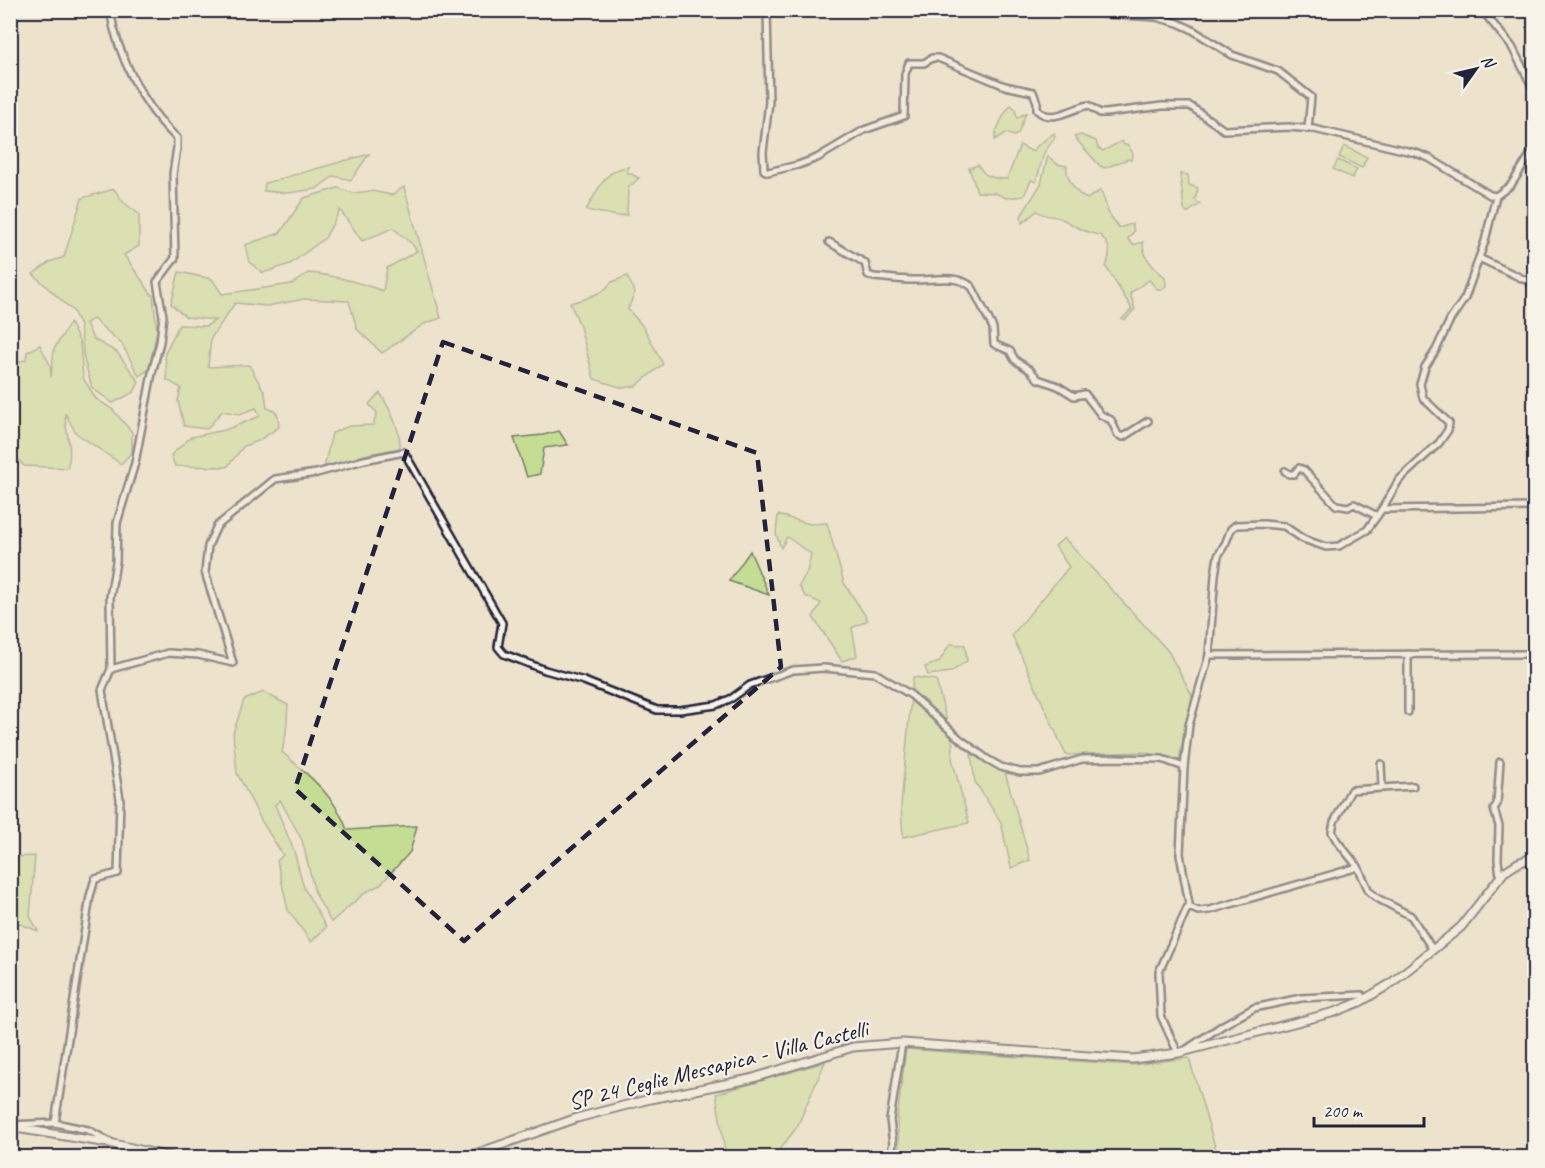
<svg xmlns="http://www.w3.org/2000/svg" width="1545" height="1168" viewBox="0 0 1545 1168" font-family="Caveat,sans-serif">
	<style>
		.green { fill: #c4dd93; stroke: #738067; stroke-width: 1.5 }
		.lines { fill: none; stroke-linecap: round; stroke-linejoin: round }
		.minor-casing { stroke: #22223b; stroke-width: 10 }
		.major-casing { stroke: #22223b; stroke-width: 11 }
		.minor { stroke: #f7f3e8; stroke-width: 5 }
		.major { stroke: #f7f3e8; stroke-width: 7 }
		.marked { fill: none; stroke: #22223b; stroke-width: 4.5; stroke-dasharray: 12 8; stroke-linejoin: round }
		.labels { text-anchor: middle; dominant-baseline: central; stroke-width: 4.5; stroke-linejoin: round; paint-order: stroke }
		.street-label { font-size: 24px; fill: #22223b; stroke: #f7f3e8 }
	</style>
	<rect width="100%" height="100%" fill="#ede2cc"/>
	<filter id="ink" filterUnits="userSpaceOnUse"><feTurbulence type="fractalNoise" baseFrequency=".0167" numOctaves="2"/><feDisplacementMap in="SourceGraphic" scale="12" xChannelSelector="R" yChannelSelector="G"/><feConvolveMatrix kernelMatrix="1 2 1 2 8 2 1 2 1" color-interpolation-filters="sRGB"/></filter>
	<g filter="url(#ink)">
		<!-- green -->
		<g class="green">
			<path d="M 1011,105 L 1015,109 L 1017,118 L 1026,113 L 1018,134 L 1014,136 L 1006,133 L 995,140 C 994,132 1005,111 1011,105 Z"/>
			<path d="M 1054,133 L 1055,137 L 1044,153 L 1036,182 L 1031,180 L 1024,196 L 1006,198 L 995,193 L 977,192 L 969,168 L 978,165 C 984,177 994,179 1007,179 L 1020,145 L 1033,152 L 1037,146 Z"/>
			<polygon points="1081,135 1096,141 1098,148 1103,151 1122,141 1124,145 1128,145 1133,154 1131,160 1128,159 1105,168 1100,166 1074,137"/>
			<polygon points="1344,146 1367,157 1362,168 1339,157"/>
			<polygon points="369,154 351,180 334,176 316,189 287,193 264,191 265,183"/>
			<path d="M 1048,156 L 1057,164 L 1067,166 C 1065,177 1076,194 1087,199 L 1101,190 L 1108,212 L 1119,228 L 1132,224 L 1134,231 L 1128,239 L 1133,245 L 1143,242 C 1142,256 1154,269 1165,277 L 1166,286 L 1163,289 L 1157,289 L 1149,280 L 1130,293 L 1135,309 L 1125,320 L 1122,319 L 1132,309 L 1106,267 C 1111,253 1111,246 1100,235 C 1085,233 1077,227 1064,220 C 1054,214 1047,219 1037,211 L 1022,223 L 1021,216 L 1041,184 Z"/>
			<polygon points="1338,160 1357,169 1352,178 1333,169"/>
			<path d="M 628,167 L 627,172 L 639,178 L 628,188 L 627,215 L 618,216 L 586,210 C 598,191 604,169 628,167 Z"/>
			<polygon points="1180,174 1188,175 1189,185 1198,188 1195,200 1200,204 1187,213 1184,209"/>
			<path d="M 404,187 L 441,318 L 424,324 L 382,353 L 357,329 L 349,301 L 305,299 L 267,306 L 235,303 L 211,338 L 208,367 L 249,365 L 265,393 L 267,408 L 275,411 L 278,416 L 279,427 L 258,441 L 244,446 L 227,467 L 175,466 L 171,455 L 191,437 L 225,430 L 260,416 L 256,408 L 240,414 L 222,411 L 207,429 L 184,426 L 178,401 L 181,388 L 167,380 L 165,353 L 179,325 L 206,326 L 216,320 L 186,317 L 171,304 L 179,272 L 212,279 L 222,294 L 292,284 L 308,273 C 335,275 358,282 383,291 L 387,268 L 417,251 L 412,244 L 393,228 L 362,241 L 340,210 L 325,238 L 290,264 L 263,273 L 249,262 L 245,245 L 280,233 L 304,198 L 338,188 L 353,193 L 371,191 L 392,195 Z"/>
			<polygon points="114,189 123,202 139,214 139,246 124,255 153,296 157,331 149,369 139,376 122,344 93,319 86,323 93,339 117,352 139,382 134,392 113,403 92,388 84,359 80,326 73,311 33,274 50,262 64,257 82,198"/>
			<polygon points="627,276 635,292 628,309 644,328 663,364 636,386 623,388 594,379 579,323 570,303 585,299 603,291 612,282"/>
			<path d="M 70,323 L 80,343 L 83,378 L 96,399 L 112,409 L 132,432 L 132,452 L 121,464 L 76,433 L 65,413 C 65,433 74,449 67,468 L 24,466 L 11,450 L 11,363 L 26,360 L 27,352 L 40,345 L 50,365 L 51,377 L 54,349 Z"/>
			<path d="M 380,393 C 390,409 401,429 400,448 L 364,455 L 324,468 L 332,433 L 349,426 L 373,425 L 377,413 L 369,404 Z"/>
			<polygon points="559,431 568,445 544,448 540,474 527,477 514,438 543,435"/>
			<polygon points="778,515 810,524 827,523 844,583 868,620 852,628 857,656 842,661 813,617 821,603 805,596 799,586 807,572 811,554 787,537 781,548 776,534"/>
			<polygon points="1064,538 1168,651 1192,695 1179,760 1143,752 1066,755 1012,635 1069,567 1055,546"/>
			<polygon points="750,551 769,595 729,581"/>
			<polygon points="950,644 965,645 967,661 951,672 928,675 925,667 939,662"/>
			<polygon points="913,677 936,680 953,745 952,758 969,823 903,837 901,805"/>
			<path d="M 263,692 L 288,705 L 286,733 L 282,752 C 307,774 336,796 347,830 L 417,826 L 410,852 L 380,885 L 366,892 L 331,922 L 315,893 L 302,840 L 280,800 L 275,805 L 294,851 L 304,888 L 326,927 L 311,942 L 288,910 L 277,861 L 283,855 L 262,822 L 237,773 L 233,733 L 244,700 Z"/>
			<polygon points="971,754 1005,772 1030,860 1011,868 1001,822 975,782"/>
			<polygon points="35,856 30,916 38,931 10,920 11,857"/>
			<polygon points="906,1049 1132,1065 1189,1058 1218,1157 895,1157 899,1145 897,1119"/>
			<polygon points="825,1062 797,1127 774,1157 726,1157 716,1094"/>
		</g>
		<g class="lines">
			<!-- minor casing -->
			<g class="minor-casing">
				<g id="minor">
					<path d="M 767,10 L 769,102 L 763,152 L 764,170 L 768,172 L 798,165 L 817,158 L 864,130 L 904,116 L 905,74 L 909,63 L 924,63 L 932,58 L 938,58 L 1005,86 L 1033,92 L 1037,102 L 1037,110 C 1051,124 1071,109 1088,105 L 1100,113 L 1106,113 L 1162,106 L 1190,106 L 1224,130 L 1288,127 L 1314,129 L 1416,153 L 1429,158 L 1490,195 L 1496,196"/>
					<polyline points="1080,10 1089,13 1156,17 1178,23 1191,29 1232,55 1278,71 1311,97 1308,129"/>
					<polyline points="1482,10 1512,47 1534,90"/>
					<path d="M 829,242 L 865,263 L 868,275 L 874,277 C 887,278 899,280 912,280 C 931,281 956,273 972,287 L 993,328 L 994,344 L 1010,351 L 1015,360 L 1030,370 L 1038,379 L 1058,386 L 1074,396 L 1085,394 L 1101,415 L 1111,420 L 1118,435 L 1123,437 L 1148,421"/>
					<polyline points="1479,258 1534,284"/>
					<polyline points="1285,471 1289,474 1294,474 1299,468 1304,470 1336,505 1348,507 1354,504 1377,516"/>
					<polyline points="1382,509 1534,507"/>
					<polyline points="1209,655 1534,654"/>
					<polyline points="111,669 168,653 198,655 233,663 205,572 208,546 217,526 275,479 317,473 364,460 404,452 502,623 498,647 504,654 545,670 584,681 657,710 680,710 716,705 732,698 750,685 793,670 824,668 875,673 911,695 960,739 987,759 1001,767 1020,772 1039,772 1082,759 1115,758 1162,759 1184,767"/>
					<polyline points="1408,712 1408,654"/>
					<polyline points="1500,762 1497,804 1494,809 1499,826 1498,860 1500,876"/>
					<polyline points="1381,764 1382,787"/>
					<polyline points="1413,786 1351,790 1334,822 1332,832 1337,841 1358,867 1369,891 1377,898 1411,916 1433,950"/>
					<polyline points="1189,907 1198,911 1210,910 1358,867"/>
					<polyline points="1187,1049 1223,1025 1254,1008 1301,998 1362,995"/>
					<polyline points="1178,1053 1161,1016 1159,972 1189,904 1180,854 1184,767 1189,725 1209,655 1215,575 1218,556 1226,542 1231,529 1236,525 1263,524 1284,526 1303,539 1326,547 1339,546 1367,530 1382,509 1399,480 1439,443 1448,430 1449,423 1423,398 1420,384 1425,367 1436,350 1450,320 1465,298 1485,241 1496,196 1511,185 1534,149"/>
					<path d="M 55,1123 L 90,896 L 95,879 L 118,873 L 120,799 L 102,690 L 111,669 L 110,597 L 116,562 L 117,523 L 135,463 L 152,373 L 160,342 L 163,316 L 157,282 L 175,258 L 173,174 L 177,148 L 177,138 C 144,108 117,55 110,10"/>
					<polyline points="10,1125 55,1123 88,1130 110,1142"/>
					<polyline points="118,1147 136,1158"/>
					<polyline points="889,1158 893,1144 890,1120 902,1043"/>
				</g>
			</g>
			<!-- major casing -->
			<g class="major-casing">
				<g id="major">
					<polyline points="10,1127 114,1144 175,1158"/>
					<polyline points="464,1158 577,1118 650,1099 750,1079 853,1047 902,1043 1133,1059 1178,1053 1335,1012 1360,1002 1390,984 1461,927 1504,872 1518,863 1534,857"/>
				</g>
			</g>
			<!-- minor -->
			<use href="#minor" class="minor"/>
			<!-- major -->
			<use href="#major" class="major"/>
		</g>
	</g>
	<!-- marked area -->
	<path d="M0 0H1545V1168H0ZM 443,342 L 757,453 L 781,667 L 464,941 L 295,789 Z" fill="#ede2cc" fill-opacity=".55" fill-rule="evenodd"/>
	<path class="marked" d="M 443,342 L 757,453 L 781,667 L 464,941 L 295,789 Z"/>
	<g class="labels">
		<!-- street labels -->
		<g class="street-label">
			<text transform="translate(718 1065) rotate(-14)">SP 24 Ceglie Messapica - Villa Castelli</text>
		</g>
	</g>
	<!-- margin -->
	<rect width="1545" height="1168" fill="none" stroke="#f7f3e8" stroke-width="36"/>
	<rect x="18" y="18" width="1509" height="1132" fill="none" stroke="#22223b" stroke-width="2" filter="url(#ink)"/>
	<!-- north arrow -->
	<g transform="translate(1476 69) rotate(56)" stroke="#f7f3e8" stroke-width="4.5" paint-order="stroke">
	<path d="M0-4.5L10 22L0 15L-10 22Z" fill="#22223b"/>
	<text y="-9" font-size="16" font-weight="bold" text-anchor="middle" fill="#22223b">N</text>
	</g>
	<!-- scale -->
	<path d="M1314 1117v9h110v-9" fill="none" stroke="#22223b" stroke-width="3"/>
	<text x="1323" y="1117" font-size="18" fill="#22223b" stroke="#f7f3e8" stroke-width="4.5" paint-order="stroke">200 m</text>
</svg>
